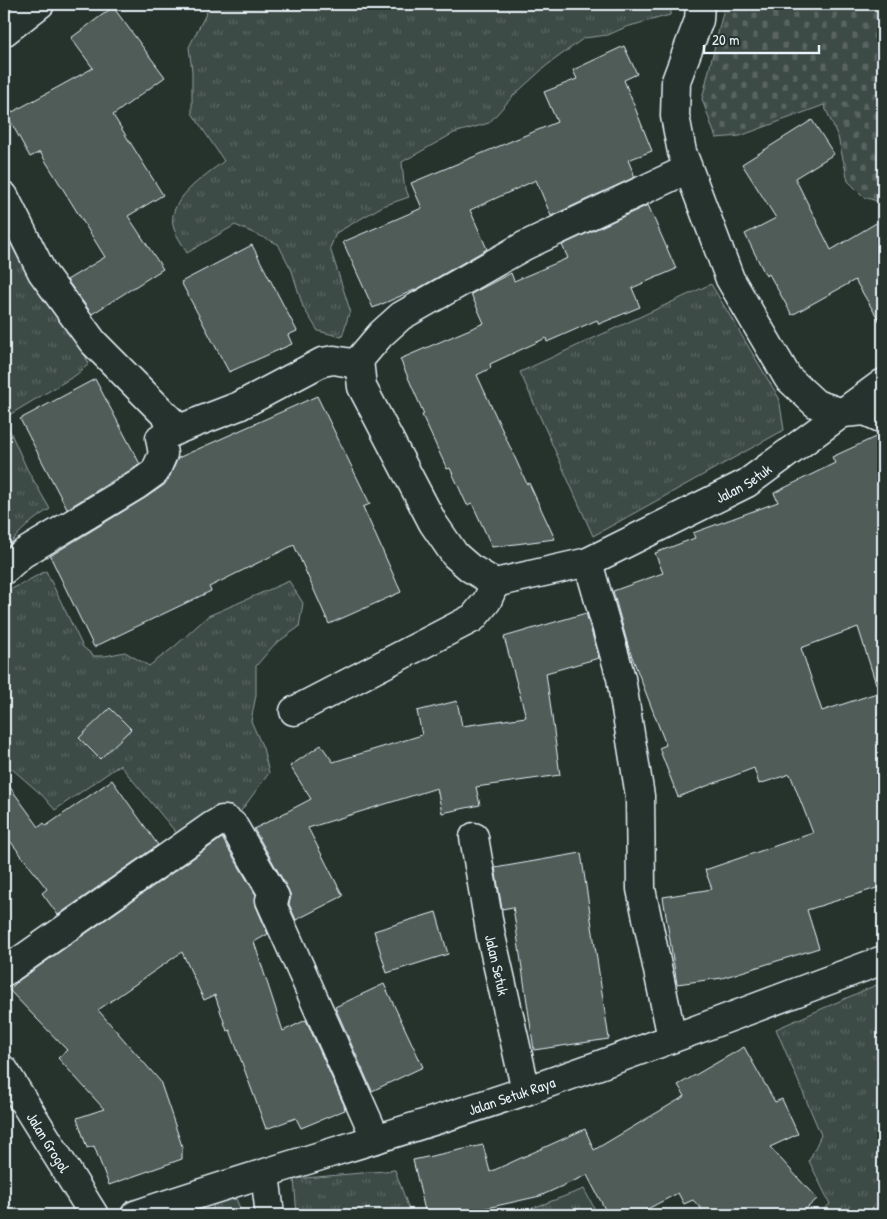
<svg xmlns="http://www.w3.org/2000/svg" width="887" height="1219" viewBox="0 0 887 1219" font-family="'Patrick Hand',sans-serif">
	<style>
		.grass { fill: url(#grass-tufts); stroke: #939ea0 }
		.cemetery { fill: url(#cemetery-stones); stroke: #939ea0 }
		.building { fill: #505c59; stroke: #e8f1f8 }
		.lines { fill: none; stroke-linecap: round; stroke-linejoin: round }
		.minor-casing { stroke: #e8f1f8; stroke-width: 31 }
		.minor { stroke: #26332d; stroke-width: 28 }
		.labels { text-anchor: middle; dominant-baseline: central; stroke-width: 4; stroke-linejoin: round; paint-order: stroke }
		.street-label { font-size: 15px; fill: #e8f1f8; stroke: #26332d }
	</style>
	<defs>
		<pattern id="grass-tufts" width="24" height="20" patternUnits="userSpaceOnUse" patternTransform="scale(1.25)"><rect width="24" height="20" fill="#3e4b47"/><path d="M3 7l-1-3M5 7V3M7 7l1-3M15 17l-1-3M17 17v-4M19 17l1-3" fill="none" stroke="#5a6562"/></pattern>
		<pattern id="cemetery-stones" width="16" height="16" patternUnits="userSpaceOnUse" patternTransform="scale(1.25)"><rect width="16" height="16" fill="#3e4b47"/><path d="M2 7V4a2 2 0 0 1 4 0v3zM10 15v-3a2 2 0 0 1 4 0v3z" fill="#5a6562"/></pattern>
	</defs>
	<rect width="100%" height="100%" fill="#26332d"/>
	<filter id="ink" filterUnits="userSpaceOnUse"><feTurbulence type="fractalNoise" baseFrequency=".02" numOctaves="2"/><feDisplacementMap in="SourceGraphic" scale="10" xChannelSelector="R" yChannelSelector="G"/><feConvolveMatrix kernelMatrix="1 2 1 2 8 2 1 2 1" color-interpolation-filters="sRGB"/></filter>
	<g filter="url(#ink)">
		<!-- grass -->
		<g class="grass">
			<path d="M 215,4 L 673,4 L 670,15 L 626,27 L 608,35 L 584,38 L 546,66 L 513,96 L 489,123 L 454,133 L 402,162 L 404,184 L 409,197 L 383,206 L 336,233 L 330,248 L 350,310 L 342,337 L 318,331 L 303,307 L 292,271 L 278,244 L 235,225 L 187,253 C 183,245 177,237 174,229 C 164,201 206,175 224,161 L 192,113 L 192,71 L 189,47 L 210,6 Z"/>
			<path d="M 4,230 L 19,260 L 25,265 L 83,351 L 89,364 L 76,375 L 4,418 L 27,469 L 50,509 C 34,518 11,538 4,554 Z"/>
			<polygon points="711,284 779,398 784,430 593,536 520,372"/>
			<polygon points="46,571 83,647 94,656 105,656 125,652 149,666 174,647 208,616 289,581 303,603 299,627 274,645 256,666 256,695 251,721 263,748 269,773 241,811 216,820 184,842 120,765 55,810 42,795 11,768 4,768 4,593"/>
			<polygon points="876,985 883,997 883,1215 817,1215 830,1204 809,1161 821,1135 776,1029"/>
			<polygon points="395,1170 411,1215 297,1215 294,1179"/>
			<polygon points="584,1189 598,1215 509,1215 525,1211"/>
			<polygon points="236,1199 243,1215 208,1215 216,1202"/>
		</g>
		<!-- cemetery -->
		<polygon class="cemetery" points="725,4 883,4 883,203 864,197 848,181 838,137 824,105 740,136 716,138 702,99"/>
		<!-- building -->
		<g class="building">
			<polygon points="113,7 165,77 113,115 163,195 128,216 163,269 92,314 67,280 105,257 40,152 30,157 7,115 93,68 71,38"/>
			<polygon points="624,46 637,74 624,80 652,151 628,160 635,177 551,216 536,180 470,210 487,249 419,288 373,308 343,242 422,208 411,183 557,122 544,92 577,79 573,70"/>
			<polygon points="812,120 834,154 795,178 831,250 883,219 883,327 855,280 792,315 769,274 766,276 745,234 776,218 742,164"/>
			<polygon points="648,205 676,269 632,288 640,307 599,324 597,320 547,342 546,338 490,364 491,368 477,375 527,484 529,483 555,539 492,547 472,503 467,505 450,468 447,469 422,415 424,414 400,359 484,323 471,294 511,273 514,281 568,258 562,245"/>
			<polygon points="252,245 297,331 288,335 292,344 229,372 181,282"/>
			<polygon points="95,379 140,464 67,509 20,419"/>
			<polygon points="317,396 370,504 363,507 401,592 329,624 294,545 209,587 211,591 94,647 50,556 145,498 164,485 169,478 178,458"/>
			<polygon points="882,434 883,434 883,683 876,684 858,627 801,648 822,711 883,691 883,886 807,910 819,948 722,978 677,984 663,897 712,889 705,870 813,833 790,774 759,784 754,768 678,797 659,748 666,745 629,649 613,591 663,573 655,553 695,538 693,533 778,502 774,493 835,463 832,457"/>
			<polygon points="586,613 599,658 546,673 560,775 476,787 480,805 442,813 437,788 308,828 343,896 296,920 289,904 291,896 288,889 254,829 311,799 290,766 321,745 333,762 422,735 417,711 457,701 462,726 526,717 504,637"/>
			<polygon points="110,708 131,729 100,759 79,738"/>
			<polygon points="4,779 39,827 44,823 46,826 112,780 158,845 58,915 42,893 47,889 4,833"/>
			<polygon points="222,838 256,895 256,906 268,934 254,942 283,1031 306,1020 344,1105 345,1110 301,1128 296,1118 266,1129 230,1030 227,1031 215,995 204,1000 182,952 98,1010 160,1081 182,1146 182,1159 109,1185 94,1146 87,1148 77,1118 104,1109 58,1058 67,1050 9,990 18,981"/>
			<polygon points="581,853 609,1039 534,1050 513,907 502,909 495,868"/>
			<polygon points="436,912 448,954 387,973 374,931"/>
			<polygon points="384,984 423,1067 372,1091 335,1007"/>
			<polygon points="744,1047 775,1102 782,1099 798,1134 770,1147 817,1199 799,1215 707,1215 693,1200 684,1204 678,1193 636,1215 608,1215 587,1175 540,1196 456,1215 426,1215 413,1160 483,1145 490,1172 585,1129 594,1150 685,1096 678,1085"/>
		</g>
		<g class="lines">
			<!-- minor casing -->
			<g class="minor-casing">
				<g id="minor">
					<polyline points="700,4 699,20 676,81 675,116 682,152 730,279 788,378 816,404 843,413 865,411 883,419"/>
					<polyline points="4,32 40,4"/>
					<polyline points="4,196 42,272 93,342 179,429"/>
					<path id="s1" d="M 359,360 L 362,387 L 433,523 L 455,555 L 470,568 L 495,583 L 588,562 L 747,483 L 883,383"/>
					<polyline points="588,562 621,678 640,796 641,889 672,1038"/>
					<polyline points="4,570 22,554 137,485 155,472 163,454 160,438 179,429 239,406 322,362 334,360 351,363 359,360 381,334 401,316 524,246 688,169"/>
					<polyline points="294,711 473,618 487,601 495,583"/>
					<path id="s2" d="M 474,837 L 491,936 L 526,1091"/>
					<polyline points="4,972 212,826 222,820 226,820 233,825 275,897 270,900 376,1139"/>
					<path id="s3" d="M 4,1070 L 94,1215"/>
					<polyline points="265,1174 270,1215"/>
					<path id="s4" d="M 135,1215 C 264,1171 396,1135 525,1091 C 646,1050 764,1004 883,960"/>
				</g>
			</g>
			<!-- minor -->
			<use href="#minor" class="minor"/>
		</g>
	</g>
	<g class="labels">
		<!-- street labels -->
		<g class="street-label">
			<text stroke="none"><textPath href="#s1" startOffset="538">Jalan Setuk</textPath></text>
			<text stroke="none"><textPath href="#s2" startOffset="130">Jalan Setuk</textPath></text>
			<text stroke="none"><textPath href="#s4" startOffset="395">Jalan Setuk Raya</textPath></text>
			<text stroke="none"><textPath href="#s3" startOffset="85">Jalan Grogol</textPath></text>
		</g>
	</g>
	<!-- margin -->
	<rect width="887" height="1219" fill="none" stroke="#26332d" stroke-width="20"/>
	<rect x="10" y="10" width="867" height="1199" fill="none" stroke="#e8f1f8" stroke-width="2" filter="url(#ink)"/>
	<!-- scale -->
	<path d="M704 45v8h115v-8" fill="none" stroke="#e8f1f8" stroke-width="2.5"/>
	<text x="712" y="45" font-size="15" fill="#e8f1f8" stroke="#26332d" stroke-width="4" paint-order="stroke">20 m</text>
</svg>
